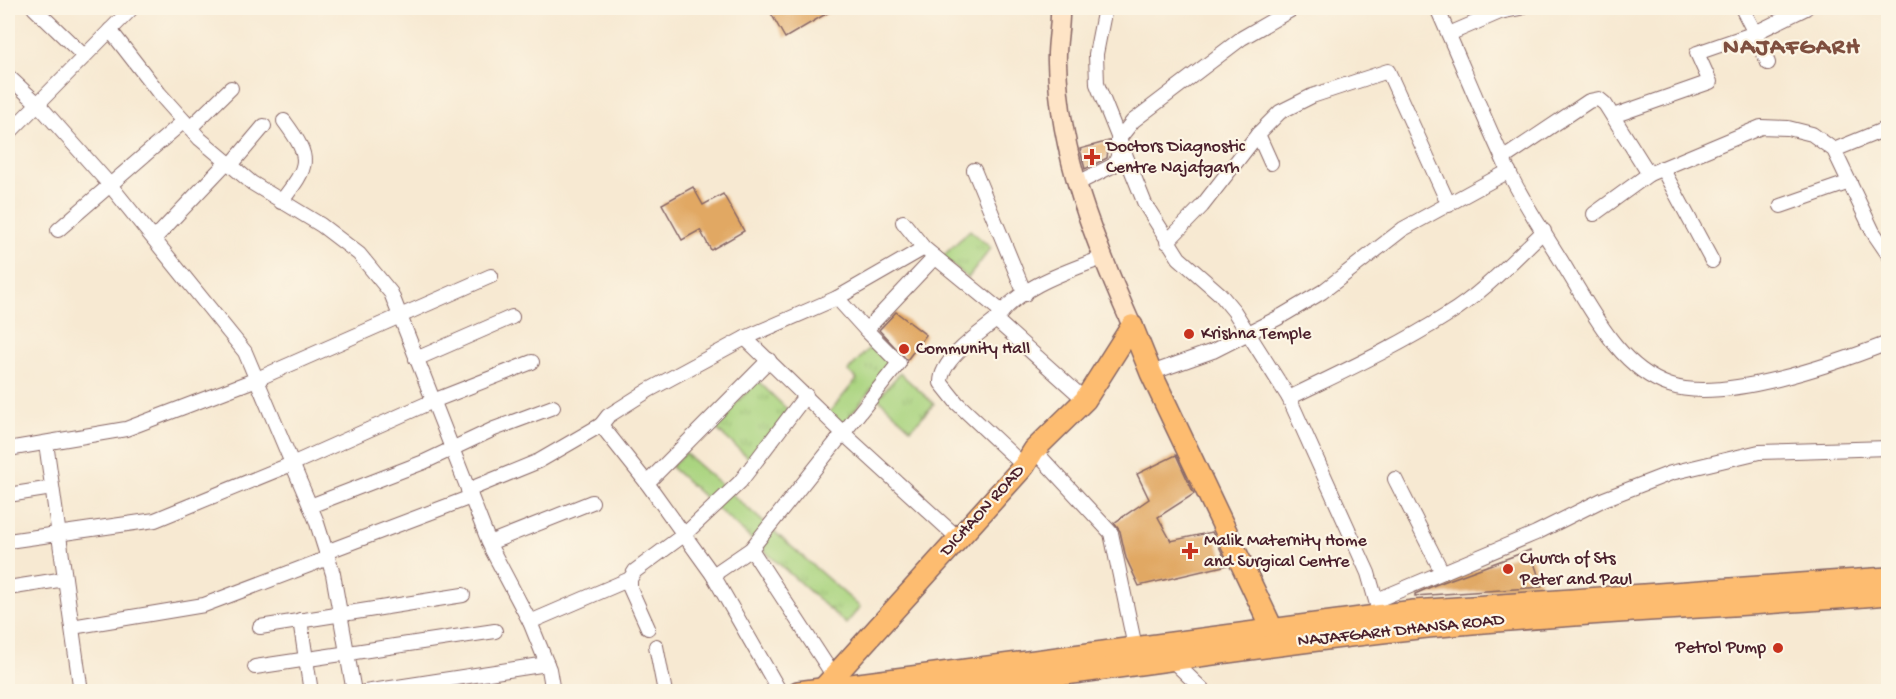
<svg xmlns="http://www.w3.org/2000/svg" width="1896" height="699" viewBox="0 0 1896 699" font-family="'Gochi Hand',sans-serif">
	<style>
		.park { fill: url(#park-tufts); stroke: #7a7a56; stroke-width: 1.5 }
		.building { fill: #e1a863 }
		.lines { fill: none; stroke-linecap: round; stroke-linejoin: round }
		.minor-casing { stroke: #876665; stroke-width: 16 }
		.secondary-casing { stroke: #876665; stroke-width: 21 }
		.primary-casing { stroke: #876665; stroke-width: 24 }
		.minor { stroke: #fff; stroke-width: 14 }
		.secondary { stroke: #fee4c6; stroke-width: 18 }
		.primary { stroke: #fdbc70; stroke-width: 21 }
		.poi-dot { fill: #c8321e; stroke: #fcf5e5; stroke-width: 2 }
		.labels { text-anchor: middle; dominant-baseline: central; stroke-width: 4.5; stroke-linejoin: round; paint-order: stroke }
		.poi-label { font-size: 18px; fill: #4a1f2b; stroke: #fcf5e5; text-anchor: start }
		.street-label { font-size: 18px; fill: #4a1f2b; stroke: #fcf5e5 }
		.district-label { font-size: 24px; font-weight: bold; letter-spacing: 1.5px; fill: #7f4f3f; stroke: #fcf5e5 }
	</style>
	<defs>
		<pattern id="park-tufts" width="24" height="20" patternUnits="userSpaceOnUse" patternTransform="scale(1.5)"><rect width="24" height="20" fill="#aad480"/><path d="M3 7l-1-3M5 7V3M7 7l1-3M15 17l-1-3M17 17v-4M19 17l1-3" fill="none" stroke="#94b66f"/></pattern>
	</defs>
	<rect width="100%" height="100%" fill="#fcf5e5"/>
	<filter id="ink" filterUnits="userSpaceOnUse"><feTurbulence type="fractalNoise" baseFrequency=".0167" numOctaves="2"/><feDisplacementMap in="SourceGraphic" scale="12" xChannelSelector="R" yChannelSelector="G"/><feConvolveMatrix kernelMatrix="1 2 1 2 8 2 1 2 1" color-interpolation-filters="sRGB"/></filter>
	<filter id="wash" filterUnits="userSpaceOnUse"><feTurbulence type="fractalNoise" baseFrequency=".008" numOctaves="4" result="noise"/><feDisplacementMap in="SourceGraphic" scale="24" xChannelSelector="R" yChannelSelector="G"/><feGaussianBlur stdDeviation="1.35" result="paint"/><feColorMatrix in="noise" values="0 0 0 0 0 0 0 0 0 0 0 0 0 0 0 0 0 1.4 0 .05"/><feComposite in="paint" operator="in"/></filter>
	<g filter="url(#wash)">
		<rect width="100%" height="100%" fill="#f7e9d2"/>
		<!-- park -->
		<g class="park">
			<polygon points="970,230 991,248 968,278 942,257"/>
			<polygon points="874,343 892,363 842,426 827,415 857,379 848,371"/>
			<polygon points="900,373 934,404 911,429 878,398"/>
			<polygon points="758,381 792,414 753,462 713,426"/>
			<polygon points="685,453 860,607 846,624 671,467"/>
		</g>
		<g id="blocks">
			<!-- building -->
			<g class="building">
				<polygon points="768,8 836,8 785,38"/>
				<polygon points="1109,141 1107,158 1085,169 1080,149"/>
				<polygon points="693,187 703,205 723,194 744,231 711,250 700,230 682,240 662,204"/>
				<polygon points="896,312 926,335 907,360 879,330"/>
				<polygon points="1176,455 1194,494 1158,517 1171,541 1212,532 1228,565 1139,586 1126,558 1120,531 1114,523 1149,499 1137,474"/>
				<polygon points="1530,550 1542,587 1415,596 1415,594 1435,585"/>
			</g>
		</g>
	</g>
	<g filter="url(#ink)">
		<use href="#blocks" fill-opacity="0" stroke="#876665" stroke-width="1.5"/>
		<g class="lines">
			<!-- minor casing -->
			<g class="minor-casing">
				<g id="minor">
					<polyline points="34,8 84,56"/>
					<polyline points="1105,8 1096,54 1097,84 1145,204 1179,258 1220,294 1234,311 1289,398 1368,573 1380,615"/>
					<path d="M 1437,8 C 1461,62 1483,116 1508,170 C 1524,205 1548,238 1568,272 C 1593,313 1620,368 1669,385 C 1722,404 1837,363 1888,343"/>
					<polyline points="110,30 159,93 200,139 252,183 321,225 359,254 391,293 492,550 530,622 549,669 553,692"/>
					<polyline points="1449,34 1500,12 1520,8"/>
					<polyline points="1768,63 1755,33 1806,8"/>
					<polyline points="8,76 38,104 110,185 245,352 316,520 333,574 354,692"/>
					<polyline points="1613,116 1710,82 1697,53 1755,33 1742,8"/>
					<polyline points="190,128 231,88"/>
					<polyline points="8,134 132,8"/>
					<polyline points="1834,150 1888,128"/>
					<polyline points="1504,158 1589,101 1599,99 1605,104 1649,174 1761,127 1788,128 1812,134 1834,150 1873,232 1888,254"/>
					<polyline points="1271,163 1258,134 1280,112 1312,96 1388,71 1449,205"/>
					<polyline points="231,165 264,126"/>
					<polyline points="1662,168 1712,261"/>
					<polyline points="974,170 1025,294"/>
					<polyline points="1076,184 1114,165 1118,157 1118,140 1133,121 1242,38 1294,8"/>
					<path d="M 281,202 C 309,165 313,160 284,121"/>
					<polyline points="1781,206 1850,182"/>
					<polyline points="1594,214 1649,174"/>
					<polyline points="903,222 924,248 1002,312"/>
					<polyline points="58,230 184,121"/>
					<polyline points="154,239 227,162"/>
					<polyline points="1167,242 1202,206 1258,134"/>
					<polyline points="837,298 866,330 935,257"/>
					<path d="M 996,320 C 980,333 940,360 941,383 L 957,403 L 1024,466"/>
					<polyline points="745,338 843,433 958,538"/>
					<polyline points="416,359 512,317"/>
					<polyline points="1151,373 1213,351 1278,318 1322,292 1403,229 1509,171"/>
					<path d="M 1289,398 C 1342,372 1397,347 1447,315 C 1483,293 1513,260 1544,231"/>
					<path d="M 1085,400 L 996,320 C 1017,287 1068,271 1102,258"/>
					<polyline points="46,443 81,692"/>
					<polyline points="8,449 126,429 257,379 491,276"/>
					<polyline points="1034,450 1111,533 1135,647"/>
					<polyline points="1395,479 1442,572"/>
					<polyline points="647,483 769,360"/>
					<polyline points="468,490 539,461 601,425"/>
					<polyline points="8,495 52,488"/>
					<polyline points="310,506 424,462 494,429 553,407"/>
					<polyline points="8,541 155,520 294,463 433,401 532,362"/>
					<polyline points="489,543 592,502"/>
					<polyline points="751,549 833,675"/>
					<polyline points="326,552 471,497"/>
					<polyline points="713,575 751,549 899,363 866,330"/>
					<polyline points="8,588 65,579"/>
					<polyline points="1377,600 1536,533 1604,499 1671,473 1759,452 1888,448"/>
					<polyline points="300,620 311,692"/>
					<polyline points="530,622 630,579"/>
					<polyline points="72,627 204,605 328,558"/>
					<polyline points="260,627 463,595"/>
					<polyline points="648,628 630,588 630,579 635,571 685,534 740,482 806,395"/>
					<polyline points="656,646 665,692"/>
					<polyline points="1173,661 1205,692"/>
					<polyline points="255,667 495,631"/>
					<polyline points="365,692 547,664"/>
					<polyline points="780,692 713,575 647,483 601,425 608,416 649,390 745,338 837,298 924,248"/>
				</g>
			</g>
			<!-- secondary casing -->
			<g class="secondary-casing">
				<path id="secondary" d="M 1060,8 C 1061,26 1056,44 1057,62 C 1059,156 1095,242 1132,326"/>
			</g>
			<!-- primary casing -->
			<g class="primary-casing">
				<g id="primary">
					<polyline points="1132,326 1151,373 1278,641"/>
					<polyline points="798,692 1414,611 1888,578"/>
					<polyline points="820,692 1024,466 1034,450 1085,400 1132,326"/>
					<path d="M 916,692 C 1084,675 1250,646 1418,628 C 1574,612 1732,607 1888,594"/>
				</g>
			</g>
			<!-- minor -->
			<use href="#minor" class="minor"/>
			<!-- secondary -->
			<use href="#secondary" class="secondary"/>
			<!-- primary -->
			<use href="#primary" class="primary"/>
		</g>
	</g>
	<!-- markers -->
	<g class="poi-dot">
		<path d="M1089 148h6v6h6v6h-6v6h-6v-6h-6v-6h6z"/>
		<circle cx="1189" cy="334" r="6"/>
		<circle cx="904" cy="349" r="6"/>
		<path d="M1187 542h6v6h6v6h-6v6h-6v-6h-6v-6h6z"/>
		<circle cx="1508" cy="569" r="6"/>
		<circle cx="1778" cy="648" r="6"/>
	</g>
	<g class="labels">
		<!-- poi labels -->
		<g class="poi-label">
			<text x="1106" y="147">Doctors Diagnostic<tspan x="1106" dy="21">Centre Najafgarh</tspan></text>
			<text x="1201" y="334">Krishna Temple</text>
			<text x="916" y="349">Community Hall</text>
			<text x="1204" y="541">Malik Maternity Home<tspan x="1204" dy="21">and Surgical Centre</tspan></text>
			<text x="1520" y="559">Church of Sts<tspan x="1520" dy="21">Peter and Paul</tspan></text>
			<text x="1766" y="648" text-anchor="end">Petrol Pump</text>
		</g>
		<!-- street labels -->
		<g class="street-label">
			<text transform="translate(983 511) rotate(-48)">DICHAON ROAD</text>
			<text transform="translate(1401 631) rotate(-6)">NAJAFGARH DHANSA ROAD</text>
		</g>
		<!-- district labels -->
		<g class="district-label">
			<text x="1792" y="48">NAJAFGARH</text>
		</g>
	</g>
	<!-- margin -->
	<rect width="1896" height="699" fill="none" stroke="#fcf5e5" stroke-width="30"/>
</svg>
